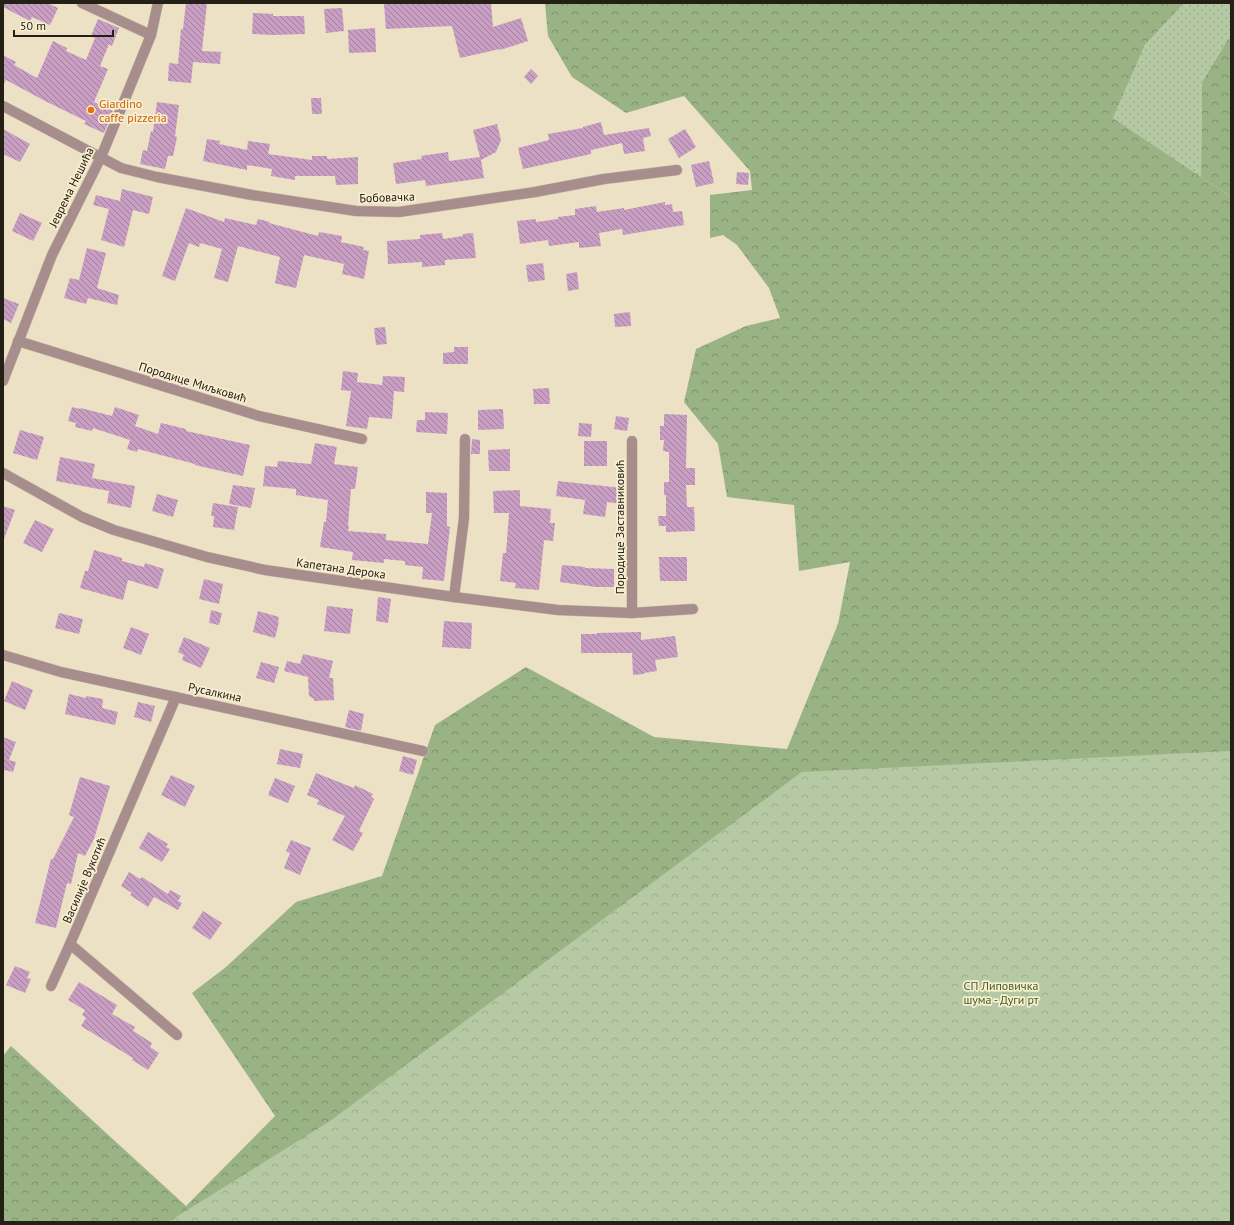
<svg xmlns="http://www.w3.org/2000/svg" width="1234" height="1225" viewBox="0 0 1234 1225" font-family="'PT Sans',sans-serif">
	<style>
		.grass { fill: url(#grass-dots) }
		.forest { fill: url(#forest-crowns) }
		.park { fill: url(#park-crowns) }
		.building { fill: url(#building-back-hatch) }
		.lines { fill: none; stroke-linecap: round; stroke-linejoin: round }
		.minor-casing { stroke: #c8bda6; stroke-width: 11 }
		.minor { stroke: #a78e8d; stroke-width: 10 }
		.food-dot { fill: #e8710a; stroke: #f9eed2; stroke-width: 1.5 }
		.labels { text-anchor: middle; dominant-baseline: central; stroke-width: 3.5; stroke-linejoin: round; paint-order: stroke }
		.food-label { font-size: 12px; fill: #c56008; stroke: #f9eed2; text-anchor: start }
		.street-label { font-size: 12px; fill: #242016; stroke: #f9eed2 }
		.park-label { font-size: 12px; fill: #41601f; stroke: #f9eed2 }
	</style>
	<defs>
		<pattern id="grass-dots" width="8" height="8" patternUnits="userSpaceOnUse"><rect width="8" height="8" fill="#b5caa4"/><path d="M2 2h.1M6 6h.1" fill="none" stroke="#9cad8c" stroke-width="1.8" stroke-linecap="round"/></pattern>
		<pattern id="forest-crowns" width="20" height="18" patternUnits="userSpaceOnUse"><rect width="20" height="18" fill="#9ab385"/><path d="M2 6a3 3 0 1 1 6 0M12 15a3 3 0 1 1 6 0" fill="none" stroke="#7d916c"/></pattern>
		<pattern id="park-crowns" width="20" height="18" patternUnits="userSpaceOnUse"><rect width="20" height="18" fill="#b5caa4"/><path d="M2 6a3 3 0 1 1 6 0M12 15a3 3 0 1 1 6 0" fill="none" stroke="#9cad8c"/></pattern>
		<pattern id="building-back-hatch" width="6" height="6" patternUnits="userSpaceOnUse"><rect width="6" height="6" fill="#c89ec2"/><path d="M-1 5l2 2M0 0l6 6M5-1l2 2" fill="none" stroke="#a2809d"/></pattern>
	</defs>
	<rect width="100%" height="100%" fill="#ece0c5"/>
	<!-- grass -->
	<polygon class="grass" points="1184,3 1231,3 1231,38 1228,39 1202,82 1201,177 1113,118 1145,45"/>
	<!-- forest -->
	<g class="forest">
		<polygon points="545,3 1184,3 1145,45 1113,118 1231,197 1231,1222 3,1222 3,1056 11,1046 186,1206 275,1116 192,993 226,967 296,902 382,876 435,725 526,667 654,737 787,749 838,624 850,562 799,571 794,505 727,497 718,444 684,402 696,349 746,326 780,318 769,288 737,245 723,235 710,238 710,195 752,190 750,171 684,96 626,113 572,77 548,36"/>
		<polygon points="1231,38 1231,197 1201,177 1202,82 1228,39"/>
	</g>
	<!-- park -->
	<polygon class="park" points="1231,751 1231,1222 168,1222 330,1121 802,772"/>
	<!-- building -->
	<g class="building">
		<polygon points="3,3 48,3 58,8 50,25 32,17 30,21 3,7"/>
		<polygon points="186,3 207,3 202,51 221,52 220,64 193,62 191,83 168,81 169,63 178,64 181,29 183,29"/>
		<polygon points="393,3 491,3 493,27 521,18 528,41 500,50 500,49 460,58 452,26 386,29 384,4"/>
		<polygon points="342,8 344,31 326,33 324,9"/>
		<polygon points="253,13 273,14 273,16 304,16 305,34 273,35 252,34"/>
		<polygon points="98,19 119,28 112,46 109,44 100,66 108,69 94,102 113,111 104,133 84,124 86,121 47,102 6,80 3,85 3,55 16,62 14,65 37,78 53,41 67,48 66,51 86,60 95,38 91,36"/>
		<polygon points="375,28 376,52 349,53 348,30"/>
		<polygon points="531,69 538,76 531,84 524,77"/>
		<polygon points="311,98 321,98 322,114 312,114"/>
		<polygon points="157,102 179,105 175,136 177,137 173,156 168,156 165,169 140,164 143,150 147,151 151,131 153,132"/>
		<polygon points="601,122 604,135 649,128 651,136 643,138 645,151 624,154 622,143 591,150 591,154 523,169 518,148 549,140 548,134 583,128 583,127"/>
		<polygon points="497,124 501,140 496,152 481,160 484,178 426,186 425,180 396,184 393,163 422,159 421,156 448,152 449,161 480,157 473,130"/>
		<polygon points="3,129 30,144 20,162 3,154"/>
		<polygon points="685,129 696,147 679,158 668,139"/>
		<polygon points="207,139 220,141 219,144 247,150 248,141 270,144 268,154 312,160 312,156 327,156 327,159 358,157 358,184 336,185 335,176 295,176 295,180 271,176 272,169 247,165 247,170 203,161"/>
		<polygon points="709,161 714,183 696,187 691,165"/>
		<polygon points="737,172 749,173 748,185 736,184"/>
		<polygon points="122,189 153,197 149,214 133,210 124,247 101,240 109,209 93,205 96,195 120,201"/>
		<polygon points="665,202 665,205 672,204 673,212 682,211 684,225 623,235 622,229 599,233 601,246 579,248 579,242 549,246 548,240 520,244 517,221 536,219 536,222 558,219 558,217 575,215 575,209 596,206 597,212 624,208 624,210"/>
		<polygon points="186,208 224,222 225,218 256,225 258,219 270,222 269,223 318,236 319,232 342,236 341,242 364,247 363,250 369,251 364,279 342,274 344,264 304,255 296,288 282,285 275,283 280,257 238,246 228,282 214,278 222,249 200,243 199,247 189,243 175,281 162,276"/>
		<polygon points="20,213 42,223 33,241 12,231"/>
		<polygon points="442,233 443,239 463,236 463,234 473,233 476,258 445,260 445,265 422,267 422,262 388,264 387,241 420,239 420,235"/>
		<polygon points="87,248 106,253 97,288 119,295 117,305 88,298 86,304 64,298 70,278 79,280"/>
		<polygon points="543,263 545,280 528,282 526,265"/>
		<polygon points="577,272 579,289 568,291 566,274"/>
		<polygon points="3,298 19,304 11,323 3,319"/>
		<polygon points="630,312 631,326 615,327 614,314"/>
		<polygon points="385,327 387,344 376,345 374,328"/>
		<polygon points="454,347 468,347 468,364 443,364 443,353 454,352"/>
		<polygon points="343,371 358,373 357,382 382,385 383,376 405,377 404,392 394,391 392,419 369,417 367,429 346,426 351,391 341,390"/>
		<polygon points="549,388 550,404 534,404 533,389"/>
		<polygon points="72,407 80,409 81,408 112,416 115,407 139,415 135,426 158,434 161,423 186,429 186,431 250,445 243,476 195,465 195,464 138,449 137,452 127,449 130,440 93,428 92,431 75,427 76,423 68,421"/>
		<polygon points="503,409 504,429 478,430 478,410"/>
		<polygon points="425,412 448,413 447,434 416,432 417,420 425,420"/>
		<polygon points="664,414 687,415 686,468 695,468 695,485 686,485 687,507 694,507 695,531 666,532 666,526 659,526 658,516 666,516 666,495 664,495 664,482 669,482 669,452 663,451 664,440 660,440 660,426 664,426"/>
		<polygon points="616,416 629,418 627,431 614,429"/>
		<polygon points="579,423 592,424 591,437 578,436"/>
		<polygon points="20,430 44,437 37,460 13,453"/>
		<polygon points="472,439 480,440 480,454 471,454"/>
		<rect x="584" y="441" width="23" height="25"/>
		<polygon points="315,443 337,447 334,464 358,467 355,489 351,489 348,525 349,526 348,531 386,534 386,540 428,544 432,513 426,513 426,492 447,493 447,526 450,527 444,581 422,579 423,567 405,565 405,561 384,559 384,563 352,560 353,552 320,547 324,522 326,522 328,500 296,495 296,489 263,486 265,466 277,467 278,461 311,464"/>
		<polygon points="510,449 510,471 489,471 488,450"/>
		<polygon points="60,457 95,464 92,478 135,486 131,508 107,503 109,491 56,481"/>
		<polygon points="558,481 622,488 621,504 607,502 605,517 583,514 585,500 556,496"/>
		<polygon points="233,485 255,488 251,508 229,504"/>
		<polygon points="520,490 520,506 551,509 550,523 555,523 553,541 544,540 539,590 515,588 516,583 500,581 503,553 506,553 509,513 494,513 493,491"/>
		<polygon points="157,494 178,500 173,517 152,511"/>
		<polygon points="213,503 238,507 234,530 213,527 214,516 211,516"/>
		<polygon points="3,506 15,510 4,539 3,539"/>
		<polygon points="35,520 54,529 42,552 23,543"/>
		<polygon points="94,550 122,558 122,561 144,567 145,563 164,569 158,589 128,580 123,600 80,588 85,571 88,571"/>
		<polygon points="659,557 687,557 687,581 660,581"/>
		<polygon points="562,565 585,567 585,568 614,569 614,587 596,587 560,582"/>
		<polygon points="204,579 223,584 219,604 199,599"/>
		<polygon points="378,597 391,599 388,623 376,621"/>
		<polygon points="327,606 353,609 350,634 324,631"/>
		<polygon points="211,610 222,613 219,625 209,623"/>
		<polygon points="258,611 279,617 278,622 279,622 275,638 253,632"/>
		<polygon points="59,613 83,619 79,634 55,628"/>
		<polygon points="444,621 472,623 471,649 442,647"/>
		<polygon points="131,627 149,634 141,655 123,648"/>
		<polygon points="641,632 641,640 675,636 678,657 655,660 657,671 644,673 644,674 633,675 632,653 581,653 581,634 597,634 597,633"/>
		<polygon points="184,637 210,648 201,668 182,660 184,655 178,652"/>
		<polygon points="303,654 333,661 329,678 333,678 334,700 314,701 314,699 309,696 308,677 284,671 287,661 300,664"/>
		<polygon points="261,662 279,667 274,683 256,678"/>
		<polygon points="12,681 33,690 25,710 4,701"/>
		<polygon points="69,694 86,698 86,696 103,699 102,708 118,712 115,725 65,714"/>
		<polygon points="138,702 155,706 151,722 134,717"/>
		<polygon points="349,710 364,714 361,731 345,727"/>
		<polygon points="3,737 16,742 9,760 16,762 13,772 5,770 3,773"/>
		<polygon points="280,749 303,754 300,768 277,764"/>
		<polygon points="403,756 417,760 413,775 399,771"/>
		<polygon points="316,773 354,788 355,785 373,794 371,797 374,799 359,831 363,833 353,851 332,840 345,816 317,804 319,800 307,795"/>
		<polygon points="171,775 195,786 185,807 161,795"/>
		<polygon points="80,777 110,786 94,839 85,856 78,853 71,884 67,883 56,928 35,923 51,859 53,859 74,817 69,815"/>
		<polygon points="275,778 295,786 288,803 268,795"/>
		<polygon points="148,832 168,844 166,847 170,849 162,862 139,848"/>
		<polygon points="291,840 311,848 300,875 284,868 290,853 286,851"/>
		<polygon points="129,872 140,879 142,877 168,894 170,890 181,896 178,901 182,903 178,910 154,897 148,907 130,895 132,893 121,886"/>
		<polygon points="203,911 222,923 210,940 192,928"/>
		<polygon points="15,966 30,972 27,978 31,979 25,993 6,985"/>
		<polygon points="79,982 117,1005 112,1014 135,1027 133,1031 135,1032 152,1043 150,1047 159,1053 148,1070 132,1060 133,1058 81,1026 86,1018 82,1015 85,1010 68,1000"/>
	</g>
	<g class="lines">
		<!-- minor casing -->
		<g class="minor-casing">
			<g id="minor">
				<polyline points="82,3 151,35"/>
				<polyline points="3,106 121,168 157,177 252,195 356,211 399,212 535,192 604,179 677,170"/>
				<polyline points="18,341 259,416 362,439"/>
				<polyline points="3,381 52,255 101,157 127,94 151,35 158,3"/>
				<polyline points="3,473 82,517 114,530 207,557 265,570 454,597 558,610 632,613 693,609"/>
				<polyline points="454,597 464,518 465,439"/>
				<polyline points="632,613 632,441"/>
				<polyline points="3,655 61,672 423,751"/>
				<polyline points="176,697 70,944 177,1035"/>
				<polyline points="51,986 70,944"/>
			</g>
		</g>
		<!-- minor -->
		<use href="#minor" class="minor"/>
	</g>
	<!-- markers -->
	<circle class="food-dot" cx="91" cy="110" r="4"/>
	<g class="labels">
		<!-- food labels -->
		<g class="food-label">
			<text x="99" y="103">Giardino<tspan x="99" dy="14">caffe pizzeria</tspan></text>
		</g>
		<!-- street labels -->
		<g class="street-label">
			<text transform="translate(71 187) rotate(-64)">Јеврема Нешића</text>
			<text transform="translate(387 197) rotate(-2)">Бобовачка</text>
			<text transform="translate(193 382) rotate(17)">Породице Миљковић</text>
			<text transform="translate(619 527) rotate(-90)">Породице Заставниковић</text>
			<text transform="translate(341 568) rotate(8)">Капетана Дерока</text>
			<text transform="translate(215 692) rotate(12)">Русалкина</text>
			<text transform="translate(84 880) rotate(-67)">Василије Вукотић</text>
		</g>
		<!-- park labels -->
		<g class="park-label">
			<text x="1001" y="985">СП Липовичка<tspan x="1001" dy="14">шума - Дуги рт</tspan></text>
		</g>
	</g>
	<!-- border -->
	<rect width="1234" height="1225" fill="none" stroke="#242016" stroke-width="8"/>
	<!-- scale -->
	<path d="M14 30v6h99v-6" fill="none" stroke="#242016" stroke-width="2"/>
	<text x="20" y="30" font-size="12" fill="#242016" stroke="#f9eed2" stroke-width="3" paint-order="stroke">50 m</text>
</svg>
